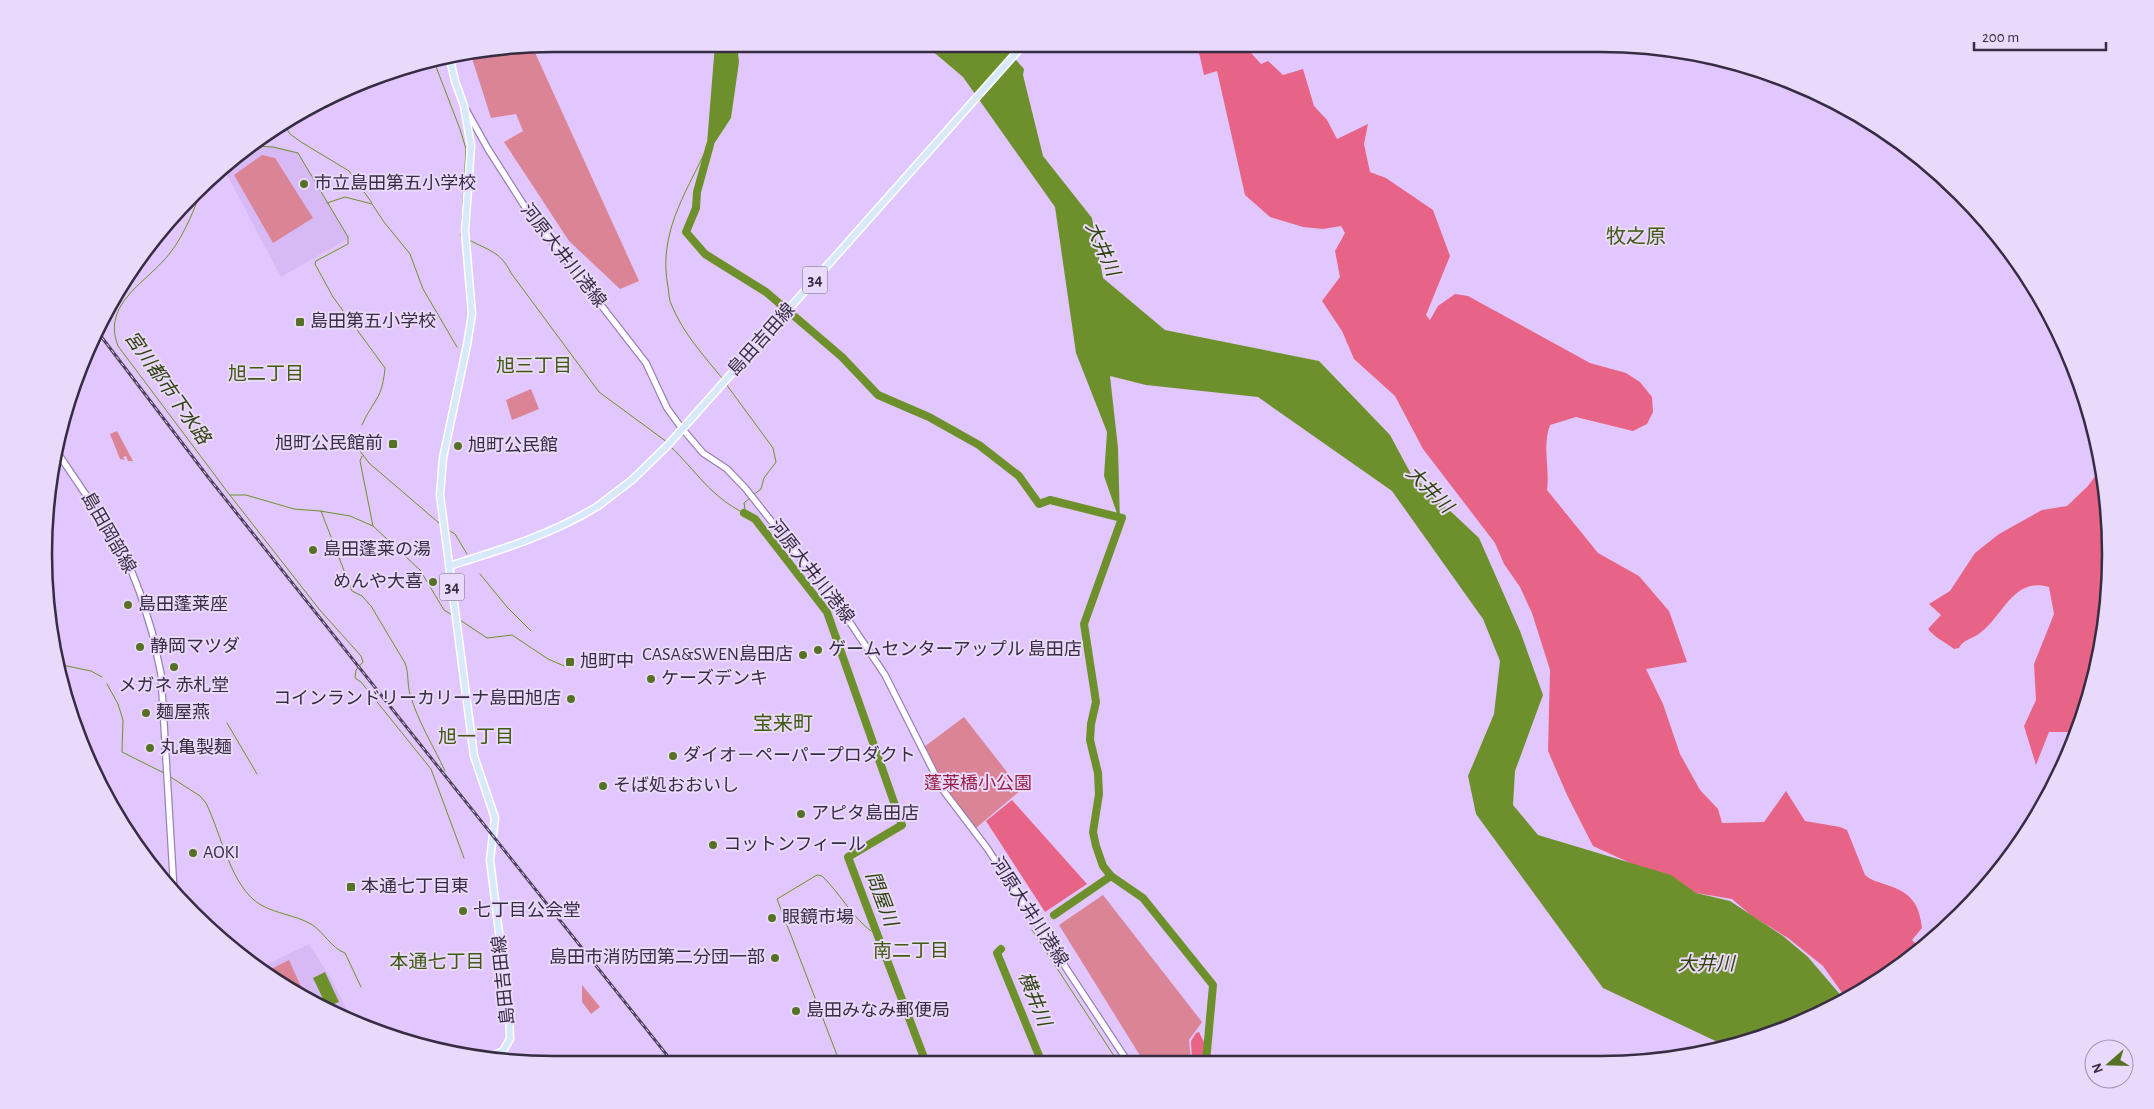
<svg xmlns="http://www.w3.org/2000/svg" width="2154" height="1109" viewBox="0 0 2154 1109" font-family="'Alegreya Sans','Noto Sans JP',sans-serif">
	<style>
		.built { fill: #d7baf5 }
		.green { fill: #da8496 }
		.forest { fill: #e86487 }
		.water { fill: #6e902c }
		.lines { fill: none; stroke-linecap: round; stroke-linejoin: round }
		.stream { stroke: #6e902c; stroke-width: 1 }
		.river { stroke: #6e902c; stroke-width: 8 }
		.secondary-casing { stroke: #9a82b4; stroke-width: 8 }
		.primary-casing { stroke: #fff; stroke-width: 9 }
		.secondary { stroke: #fff; stroke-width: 5.5 }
		.primary { stroke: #d8e9fa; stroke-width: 6 }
		.rail-casing { stroke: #4d415b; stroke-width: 3 }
		.rail { stroke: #e9d9fa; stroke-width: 1; stroke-dasharray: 4; stroke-linecap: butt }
		.primary-bridge-casing { stroke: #fff; stroke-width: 9; stroke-linecap: butt }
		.primary-bridge { stroke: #d8e9fa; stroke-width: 6 }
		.poi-dot { fill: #567124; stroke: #e9d9fa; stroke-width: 2 }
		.labels { text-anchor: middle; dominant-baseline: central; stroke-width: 4; stroke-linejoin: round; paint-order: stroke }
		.shield { fill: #e9d9fa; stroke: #6c6179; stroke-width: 1 }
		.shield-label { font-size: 16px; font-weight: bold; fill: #372d42 }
		.poi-label { font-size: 18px; fill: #372d42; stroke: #e9d9fa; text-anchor: start }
		.street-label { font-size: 18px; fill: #372d42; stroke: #e9d9fa }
		.park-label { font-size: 18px; fill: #971f47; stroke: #e9d9fa }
		.water-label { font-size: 19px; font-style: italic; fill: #30420e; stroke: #e9d9fa }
		.neighbourhood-label { font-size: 19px; fill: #415911; stroke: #e9d9fa }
		.quarter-label { font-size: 20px; fill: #415911; stroke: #e9d9fa }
		.rim { fill: none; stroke: #372d42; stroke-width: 2.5 }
	</style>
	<rect width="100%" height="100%" fill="#e1c7fd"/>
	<!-- built -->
	<g class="built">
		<polygon points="272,146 298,152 349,238 281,277 225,171 260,147"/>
		<polygon points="309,944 333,982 353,1022 329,1013 271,979 258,969"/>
	</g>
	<!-- green -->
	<g class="green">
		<polygon points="532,46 639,281 620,289 569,241 504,142 523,131 516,114 491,118 470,52"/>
		<polygon points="262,155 275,158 313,218 273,243 234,175"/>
		<polygon points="531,389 539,409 512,420 506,400"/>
		<polygon points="117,431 133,461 128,461 126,456 123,457 125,460 120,459 110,434"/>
		<polygon points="964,717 1021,790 976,828 943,786 924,747"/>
		<polygon points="1103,895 1202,1022 1189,1040 1191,1062 1144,1062 1059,925"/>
		<polygon points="289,960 307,1000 263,973"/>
		<polygon points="582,985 600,1007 591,1014 582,1002"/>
	</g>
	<!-- forest -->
	<g class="forest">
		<path d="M 1197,44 L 1243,44 L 1261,64 L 1268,61 L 1283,75 L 1303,69 L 1314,106 L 1327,120 L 1337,139 L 1368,124 L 1364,144 L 1370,172 L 1386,178 L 1433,210 L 1450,256 L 1426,315 L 1430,320 L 1438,306 L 1455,294 L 1468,296 L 1590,363 L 1626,373 L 1640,382 L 1652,397 L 1653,412 L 1647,424 L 1633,431 L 1576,417 L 1550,425 C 1542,446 1550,468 1547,490 L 1598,553 L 1639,576 L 1669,611 L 1687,662 L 1646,669 L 1663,704 L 1680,754 L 1700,790 L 1718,809 L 1722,823 L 1764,822 L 1786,791 L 1805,821 L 1840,827 L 1847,830 L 1865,875 C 1872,881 1879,882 1887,885 C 1911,893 1919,903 1922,928 L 1912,940 L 1921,949 L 1910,960 L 1845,997 L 1823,966 L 1788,938 L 1752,916 L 1732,899 L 1696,893 L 1593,846 L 1567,795 L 1548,751 L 1550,670 L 1532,613 L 1520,587 L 1504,564 L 1495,543 L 1423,449 L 1395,396 L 1354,359 L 1342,331 L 1322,301 L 1340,277 L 1335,251 L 1345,233 L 1341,226 L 1323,229 L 1303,227 L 1270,217 L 1245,195 L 1217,71 L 1204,75 Z"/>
		<path d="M 2101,468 L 2106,488 L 2109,588 L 2093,686 L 2076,732 L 2049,732 L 2036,765 L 2024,726 L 2036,700 L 2034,664 L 2054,614 L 2049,587 C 2013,577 2004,615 1980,633 C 1973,639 1963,639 1959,648 L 1954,649 C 1944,641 1935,638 1928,629 L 1941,615 L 1929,604 L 1950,591 L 1975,553 L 1999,534 L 2042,510 L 2067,506 L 2088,486 Z"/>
		<polygon points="1012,800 1087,884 1045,912 986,821"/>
		<polygon points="1199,1032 1214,1062 1192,1062 1191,1041 1196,1033"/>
	</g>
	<!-- water -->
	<g class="water">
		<polygon points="715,44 737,44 739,62 731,118 706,156"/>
		<polygon points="924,44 1002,44 1024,69 1023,75 1043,156 1092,218 1103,278 1165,330 1319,361 1390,435 1411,474 1479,538 1520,631 1543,695 1515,771 1513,805 1538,835 1671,875 1696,893 1730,901 1783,936 1808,957 1843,998 1795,1026 1724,1045 1603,988 1476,814 1468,776 1494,714 1500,661 1483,619 1392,491 1258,397 1146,385 1110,376 1118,448 1120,522 1104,476 1107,432 1076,353 1055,207 963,77"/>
		<polygon points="175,214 164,237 121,287 170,218"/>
		<polygon points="325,972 339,1002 327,1007 313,978"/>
	</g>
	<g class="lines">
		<!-- stream -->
		<g class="stream">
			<polyline points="433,59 460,129 466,149 461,236 463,237"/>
			<polyline points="283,123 290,134 301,142 349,171 372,203"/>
			<path d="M 254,142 L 255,146 L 273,147 L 298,153 L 348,237 L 348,244 L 316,261 L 315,264 L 333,297 L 385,368 C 384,379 382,391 376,400 C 371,409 366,415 362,425"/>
			<path d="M 706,150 C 684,196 658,235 668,287 C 669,293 669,301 672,306 C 683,333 704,356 722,378"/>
			<path d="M 203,187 C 194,209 185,234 170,253 C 148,282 101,303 118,346 L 229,494 L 319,609 L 361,656 L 363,662 L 356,670 L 355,678 L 361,682 L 431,769 L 464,858"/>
			<polyline points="327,203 345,197 372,204 384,222 410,254 423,289 457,347"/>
			<path d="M 469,240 C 488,250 501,252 511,273 L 599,392 L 667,442"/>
			<polyline points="726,384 773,448 776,462 764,478 761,489 753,495"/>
			<polyline points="358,438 360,451 369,463 439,523"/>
			<path d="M 671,447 C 696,471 711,497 744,513 L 745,509 L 744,503 L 750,498"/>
			<polyline points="362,456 360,461 373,526"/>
			<polyline points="230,495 246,495 294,509 320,511 350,516 373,526 420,570 444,610 452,615"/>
			<path d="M 321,511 L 352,591 L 362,596 L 371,606 L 405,663 C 409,673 407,684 410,694 C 418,722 433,745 445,771"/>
			<polyline points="450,531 455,534 467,554"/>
			<polyline points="480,574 507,607 531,631"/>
			<polyline points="460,620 487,638 512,635 548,659 569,668"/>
			<polyline points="57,664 91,671 102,677"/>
			<polyline points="107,684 118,704 123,720 122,752 164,773"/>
			<polyline points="227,723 257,774"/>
			<path d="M 169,776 L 200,796 L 206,803 C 221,833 231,888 261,905 C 277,914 295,915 311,924 C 324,932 331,948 345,953 L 361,987"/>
			<polyline points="1032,930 1118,1062"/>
			<path d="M 840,1063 L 777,899 L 817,875 L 822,876 C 840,893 851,916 871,931"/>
		</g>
		<!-- river -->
		<g class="river">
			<polyline points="710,145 697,192 696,208 686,232 705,254 766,292 842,357 878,395 929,417 979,445 1019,476 1039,504 1050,500 1122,518 1084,624 1096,702 1091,724 1090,740 1098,773 1099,794 1093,832 1096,846 1103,866 1111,876 1143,898 1213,985 1206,1062"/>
			<polyline points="744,513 755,519 827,612 902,825 848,857 926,1063"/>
			<polyline points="1054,915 1111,876"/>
			<polyline points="1001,949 997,953 1042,1063"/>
		</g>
		<!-- secondary casing -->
		<g class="secondary-casing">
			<g id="secondary">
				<polyline points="464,106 488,149 525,207 646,363 667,408 680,426 703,453 727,469 746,489 845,615 885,675 943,790 987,848 1128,1062"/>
				<polyline points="55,449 105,523 128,562 140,593 152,632 161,674 174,892"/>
			</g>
		</g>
		<!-- primary casing -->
		<g class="primary-casing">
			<g id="primary">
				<polyline points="449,55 455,81 464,106 471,146 465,231 472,314 467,345 443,458 440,495 474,756 495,818 490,860 509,1013 510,1039 503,1051 492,1056 495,1060"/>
				<path d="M 449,566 C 500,550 551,535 598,506"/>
			</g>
		</g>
		<!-- secondary -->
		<use href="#secondary" class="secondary"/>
		<!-- primary -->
		<use href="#primary" class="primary"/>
		<!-- rail casing -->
		<g class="rail-casing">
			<polyline id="rail" points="97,331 208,477 674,1064"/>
		</g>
		<!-- rail -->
		<use href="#rail" class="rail"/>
		<!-- primary-bridge casing -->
		<g class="primary-bridge-casing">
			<polyline id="primary-bridge" points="598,506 632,480 668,445 1024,44"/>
		</g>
		<!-- primary-bridge -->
		<use href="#primary-bridge" class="primary-bridge"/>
	</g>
	<!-- markers -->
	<g class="poi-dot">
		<circle cx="304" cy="184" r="5"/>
		<rect x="295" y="317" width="10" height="10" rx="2.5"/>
		<rect x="388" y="439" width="10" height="10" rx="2.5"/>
		<circle cx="458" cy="446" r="5"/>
		<circle cx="313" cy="550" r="5"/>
		<circle cx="433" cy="582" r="5"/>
		<circle cx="128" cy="605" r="5"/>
		<circle cx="140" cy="647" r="5"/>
		<circle cx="818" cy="650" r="5"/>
		<circle cx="803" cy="655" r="5"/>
		<rect x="565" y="657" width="10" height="10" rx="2.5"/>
		<circle cx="174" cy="667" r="5"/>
		<circle cx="651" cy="679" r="5"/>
		<circle cx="571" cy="699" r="5"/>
		<circle cx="146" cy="713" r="5"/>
		<circle cx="150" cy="748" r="5"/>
		<circle cx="673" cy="756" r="5"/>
		<circle cx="603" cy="786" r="5"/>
		<circle cx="801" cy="814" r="5"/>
		<circle cx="713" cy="845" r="5"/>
		<circle cx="193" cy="853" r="5"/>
		<rect x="346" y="882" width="10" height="10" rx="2.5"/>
		<circle cx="463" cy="911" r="5"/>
		<circle cx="772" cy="918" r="5"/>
		<circle cx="775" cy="958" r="5"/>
		<circle cx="796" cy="1011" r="5"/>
	</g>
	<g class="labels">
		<!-- shield labels -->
		<g class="shield">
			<rect x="802.5" y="266.5" width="25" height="27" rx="4"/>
			<rect x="439.5" y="573.5" width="25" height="27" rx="4"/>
		</g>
		<g class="shield-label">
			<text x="815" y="280">34</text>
			<text x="452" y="587">34</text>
		</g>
		<!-- poi labels -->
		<g class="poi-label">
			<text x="314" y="184">市立島田第五小学校</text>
			<text x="310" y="322">島田第五小学校</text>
			<text x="383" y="444" text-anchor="end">旭町公民館前</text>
			<text x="468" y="446">旭町公民館</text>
			<text x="323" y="550">島田蓬莱の湯</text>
			<text x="423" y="582" text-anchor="end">めんや大喜</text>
			<text x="138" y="605">島田蓬莱座</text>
			<text x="150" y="647">静岡マツダ</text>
			<text x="828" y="650">ゲームセンターアップル 島田店</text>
			<text x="793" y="655" text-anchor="end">CASA&amp;SWEN島田店</text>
			<text x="580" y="662">旭町中</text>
			<text x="661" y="679">ケーズデンキ</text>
			<text x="174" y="686" text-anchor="middle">メガネ 赤札堂</text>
			<text x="561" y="699" text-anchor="end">コインランドリーカリーナ島田旭店</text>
			<text x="156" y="713">麺屋燕</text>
			<text x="160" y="748">丸亀製麺</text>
			<text x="683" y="756">ダイオ－ペーパープロダクト</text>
			<text x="613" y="786">そば処おおいし</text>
			<text x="811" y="814">アピタ島田店</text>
			<text x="723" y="845">コットンフィール</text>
			<text x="203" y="853">AOKI</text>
			<text x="361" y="887">本通七丁目東</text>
			<text x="473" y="911">七丁目公会堂</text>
			<text x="782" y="918">眼鏡市場</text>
			<text x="765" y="958" text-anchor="end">島田市消防団第二分団一部</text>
			<text x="806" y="1011">島田みなみ郵便局</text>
		</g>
		<!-- street labels -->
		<g class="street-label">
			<text transform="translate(563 256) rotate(52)">河原大井川港線</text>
			<text transform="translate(762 340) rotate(-48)">島田吉田線</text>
			<text transform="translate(108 533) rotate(60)">島田岡部線</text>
			<text transform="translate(811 572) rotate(52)">河原大井川港線</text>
			<text transform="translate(1029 912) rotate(57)">河原大井川港線</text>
			<text transform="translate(504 980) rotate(-96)">島田吉田線</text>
		</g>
		<!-- park labels -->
		<g class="park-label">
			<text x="978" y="784">蓬莱橋小公園</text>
		</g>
		<!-- water labels -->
		<g class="water-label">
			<text transform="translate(1102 249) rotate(66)">大井川</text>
			<text transform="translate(167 388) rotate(55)">宮川都市下水路</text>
			<text transform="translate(1429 490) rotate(45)">大井川</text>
			<text transform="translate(881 899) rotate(69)">問屋川</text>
			<text x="1706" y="964">大井川</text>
			<text transform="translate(1034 999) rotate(68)">横井川</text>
		</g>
		<!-- neighbourhood labels -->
		<g class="neighbourhood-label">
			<text x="534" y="366">旭三丁目</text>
			<text x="266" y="374">旭二丁目</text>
			<text x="476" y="737">旭一丁目</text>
			<text x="911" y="951">南二丁目</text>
			<text x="437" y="962">本通七丁目</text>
		</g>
		<!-- quarter labels -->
		<g class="quarter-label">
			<text x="1636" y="237">牧之原</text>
			<text x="783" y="724">宝来町</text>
		</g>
	</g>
	<!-- crop -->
	<path d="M0 0H2154V1109H0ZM554 52H1600A502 502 0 0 1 2102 554V554A502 502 0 0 1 1600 1056H554A502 502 0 0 1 52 554V554A502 502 0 0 1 554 52Z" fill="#e9d9fa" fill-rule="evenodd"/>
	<path class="rim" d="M554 52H1600A502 502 0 0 1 2102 554V554A502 502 0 0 1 1600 1056H554A502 502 0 0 1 52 554V554A502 502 0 0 1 554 52Z"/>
	<!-- north arrow -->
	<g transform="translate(2109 1064) rotate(250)"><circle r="24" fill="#e9d9fa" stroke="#a294b0"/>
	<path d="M0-4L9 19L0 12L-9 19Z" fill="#567124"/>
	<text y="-8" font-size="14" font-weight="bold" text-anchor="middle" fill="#372d42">N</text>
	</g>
	<!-- scale -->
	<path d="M1974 42v8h132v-8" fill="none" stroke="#372d42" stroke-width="2.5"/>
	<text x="1982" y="42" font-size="15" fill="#372d42" stroke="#e9d9fa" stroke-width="4" paint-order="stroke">200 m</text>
</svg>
